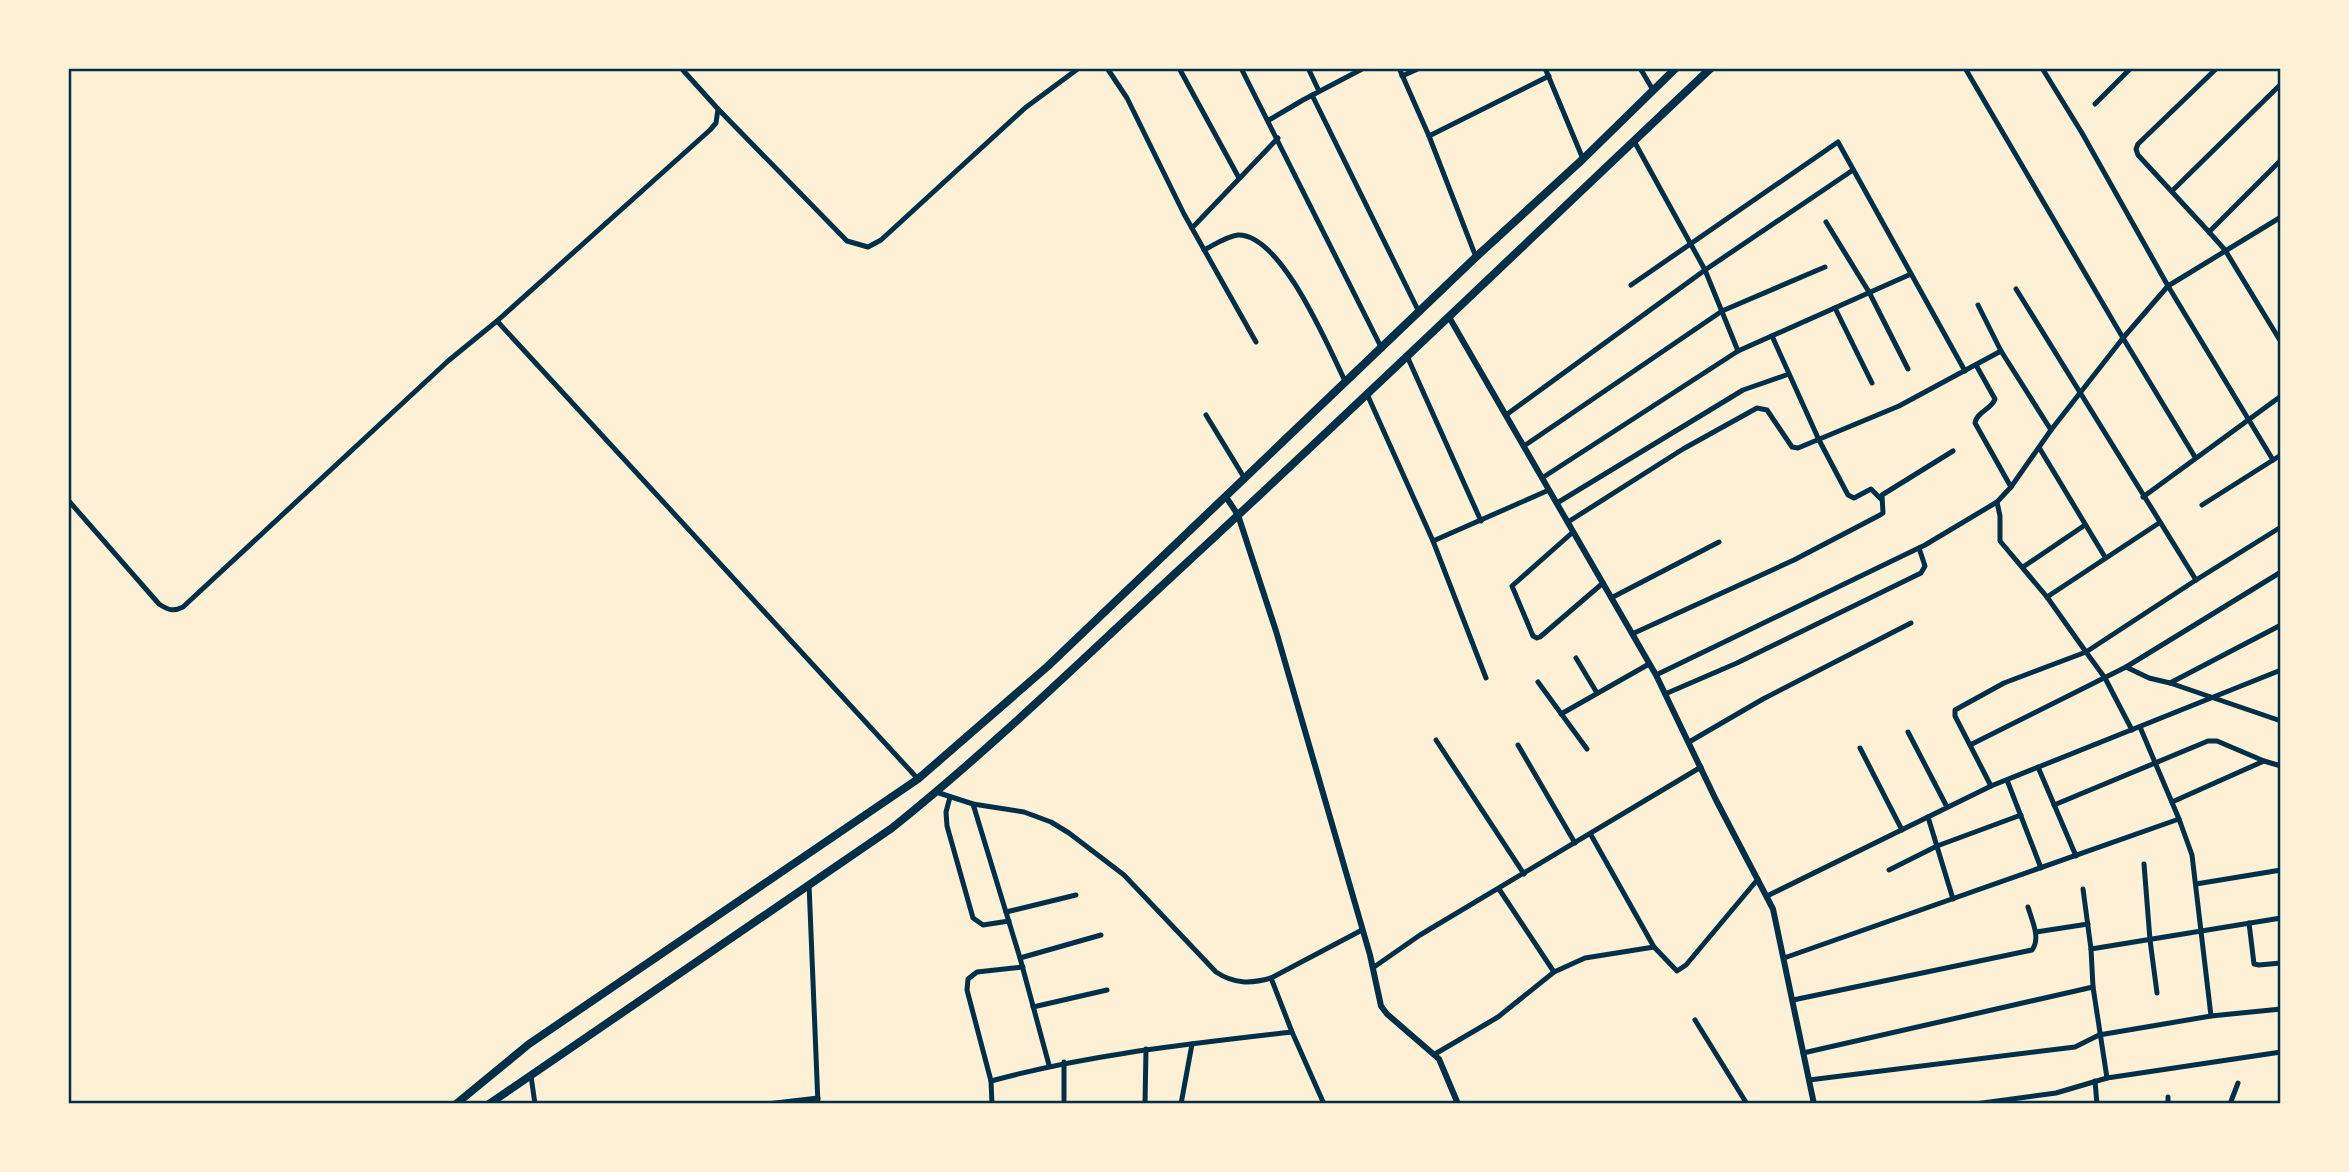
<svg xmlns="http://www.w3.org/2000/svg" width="2349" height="1172" viewBox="0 0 2349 1172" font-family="'Asap Condensed',sans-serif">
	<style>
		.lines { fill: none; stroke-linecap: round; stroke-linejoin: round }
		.minor { stroke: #003049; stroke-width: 5 }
		.tertiary { stroke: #003049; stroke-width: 6 }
		.primary { stroke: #003049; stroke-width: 8 }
		.neatline { fill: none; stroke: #003049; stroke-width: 2.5 }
	</style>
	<rect width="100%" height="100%" fill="#fdf0d5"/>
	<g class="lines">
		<!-- minor -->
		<g class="minor">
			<polyline points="1107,68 1127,98 1184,214 1256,342"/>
			<polyline points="1179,68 1239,178"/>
			<polyline points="1241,68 1382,349"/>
			<polyline points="1308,68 1319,91"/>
			<polyline points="1399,68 1429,136 1476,257"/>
			<polyline points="1545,68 1583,159"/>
			<polyline points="1640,68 1653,90"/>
			<polyline points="2042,68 2082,133 2168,286 2273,460"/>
			<polyline points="2217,68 2138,144 2136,149 2138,155 2209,232 2281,160"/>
			<polyline points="1402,76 1420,68"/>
			<polyline points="1312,95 1419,312"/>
			<polyline points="2095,104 2131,68"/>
			<polyline points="718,109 847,241 868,247 881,240 1025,108 1079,68"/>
			<polyline points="1269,120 1303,100 1364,68"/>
			<polyline points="1429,136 1549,76"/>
			<polyline points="1634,141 1705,270 1738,351"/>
			<polyline points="2172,191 2281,84"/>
			<polyline points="1826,222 1869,292 1908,369"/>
			<polyline points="1192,228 1278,138"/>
			<polyline points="2209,232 2225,250 2281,342"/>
			<path d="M 1204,250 C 1214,245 1227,236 1238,235 C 1282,234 1329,349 1346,383"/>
			<polyline points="1631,285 1838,142 1965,371"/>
			<polyline points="2016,289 2196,580"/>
			<polyline points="1978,305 2001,351"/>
			<polyline points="1835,308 1872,383"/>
			<polyline points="497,321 918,779"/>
			<polyline points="1772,336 1819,440 1848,495 1854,498 1871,489 1881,499"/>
			<polyline points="1407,356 1481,521"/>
			<path d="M 1976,365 L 1995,399 C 1992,409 1976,412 1975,423 L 2011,487"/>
			<polyline points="1367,394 1433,541 1486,678"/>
			<polyline points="1206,415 1245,479"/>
			<polyline points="1506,415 1705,270 1853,170"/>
			<polyline points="1524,446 1722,311 1825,267"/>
			<polyline points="2040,449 2105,557"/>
			<polyline points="2195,457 2123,338 2168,286 2281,217"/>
			<polyline points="1542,478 1738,351 1911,274"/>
			<polyline points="2143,497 2281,396"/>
			<path d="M 68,500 L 159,604 C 168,610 173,612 183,607 L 448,361 L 497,321 L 710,130 L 716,123 L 718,109 L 681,68"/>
			<polyline points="1557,503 1743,390 1789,374"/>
			<polyline points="2202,505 2281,455"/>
			<polyline points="1568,522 1683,449 1757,408 1767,410 1792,447 1798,448 1899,406 2001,351 2051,430"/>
			<polyline points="1573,532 1512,586 1533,636 1537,638 1540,637 1603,583"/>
			<polyline points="1433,541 1549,490"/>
			<polyline points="2023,567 2085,525"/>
			<polyline points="2047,597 2159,523"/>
			<polyline points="1611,598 1719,542"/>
			<polyline points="2281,625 2170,683 2281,721"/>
			<polyline points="1632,634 1794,560 1880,515 1883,513 1882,495 1953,451"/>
			<polyline points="1576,658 1597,693"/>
			<polyline points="1656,675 1925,545 1997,502 2011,487 2051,430 2123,338 1965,68"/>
			<polyline points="1538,682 1587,749"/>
			<polyline points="2170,683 2149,678 2126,667 2281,572"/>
			<polyline points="1665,694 1737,663 1921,573 1925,566 1919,548"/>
			<polyline points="1561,714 1649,664"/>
			<polyline points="2132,730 2105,678 2086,652 2196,580 2281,527"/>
			<polyline points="1908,732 1947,807"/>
			<polyline points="1436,740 1524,874"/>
			<polyline points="1689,742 1763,699 1911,623"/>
			<polyline points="1518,745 1575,843"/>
			<polyline points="1970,745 2126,667"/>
			<polyline points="1860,748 1902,830"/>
			<polyline points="2038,767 2076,856"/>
			<polyline points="2007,780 2041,868"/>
			<polyline points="1991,786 1955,716 1955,710 2004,683 2086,652 2047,597 2000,541 2000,516 1997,502"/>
			<path d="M 936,792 L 973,804 L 1024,812 L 1051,822 L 1069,833 L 1124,875 L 1216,972 C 1234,984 1251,984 1271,978"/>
			<polyline points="950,797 946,812 947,826 973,918 983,925 1009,921"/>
			<polyline points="2172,802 2264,761 2281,766"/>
			<polyline points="973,804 1020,958 1049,1065"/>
			<polyline points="2054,805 2208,741 2217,741 2264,761"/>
			<polyline points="1928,817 1953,899"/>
			<polyline points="2179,819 2192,855 2211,1016"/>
			<polyline points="1591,835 1654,947 1677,971 1686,965 1758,879"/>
			<polyline points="2144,864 2150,940 2157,993"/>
			<polyline points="1889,870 1937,846 2021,815"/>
			<polyline points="809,884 818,1104"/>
			<polyline points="2196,884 2281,870"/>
			<polyline points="1499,889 1554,972"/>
			<polyline points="2083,889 2091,949"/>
			<polyline points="1767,896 1991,786 2281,670"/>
			<polyline points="1006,912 1076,895"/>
			<polyline points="2249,923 2254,964 2259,965 2281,963"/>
			<polyline points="2036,932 2088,924"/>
			<polyline points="1020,958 1101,935"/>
			<polyline points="1784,958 2179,819 2140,727"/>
			<polyline points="1374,967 1420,935 1701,767"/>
			<polyline points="2093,987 2107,1078"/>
			<path d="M 1793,1000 L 2032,950 C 2041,938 2032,921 2028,907"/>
			<polyline points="1033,1007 1107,990"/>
			<polyline points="1695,1020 1747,1104"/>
			<polyline points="1803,1053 2093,987 2091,949 2281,918"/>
			<polyline points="1435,1054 1498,1017 1554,972 1585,958 1654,947"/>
			<polyline points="531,1076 535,1104"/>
			<polyline points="1809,1080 2075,1047 2099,1035 2211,1016 2281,1009"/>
			<path d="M 991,1081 C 1090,1054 1190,1044 1292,1032"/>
			<polyline points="2095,1081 2097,1104"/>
			<polyline points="767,1104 818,1098"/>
			<polyline points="992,1104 991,1081 967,990 968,979 977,972 1023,967"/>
			<polyline points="1064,1104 1064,1062"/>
			<polyline points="1145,1104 1146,1049"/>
			<polyline points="1181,1104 1192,1044"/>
			<polyline points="1324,1104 1292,1032 1271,978 1362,930"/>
			<polyline points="1975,1104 2056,1093 2107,1078 2281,1052"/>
			<polyline points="2168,1104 2168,1097"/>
			<polyline points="2230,1104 2238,1083"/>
		</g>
		<!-- tertiary -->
		<g class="tertiary">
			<polyline points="1449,317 1656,675 1716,800 1773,909 1814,1104"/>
			<polyline points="1226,497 1238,515 1276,631 1370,955 1381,1006 1387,1014 1439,1059 1458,1104"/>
		</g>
		<!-- primary -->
		<g class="primary">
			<polyline points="456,1104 529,1044 918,779 1048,666 1476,257 1583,159 1676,68"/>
			<path d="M 489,1104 L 892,828 C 993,747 1085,657 1180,569 C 1359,404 1534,235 1711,68"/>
		</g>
	</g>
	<!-- border -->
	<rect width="2349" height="1172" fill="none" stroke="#fdf0d5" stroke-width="140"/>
	<rect x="70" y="70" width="2209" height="1032" class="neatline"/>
</svg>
